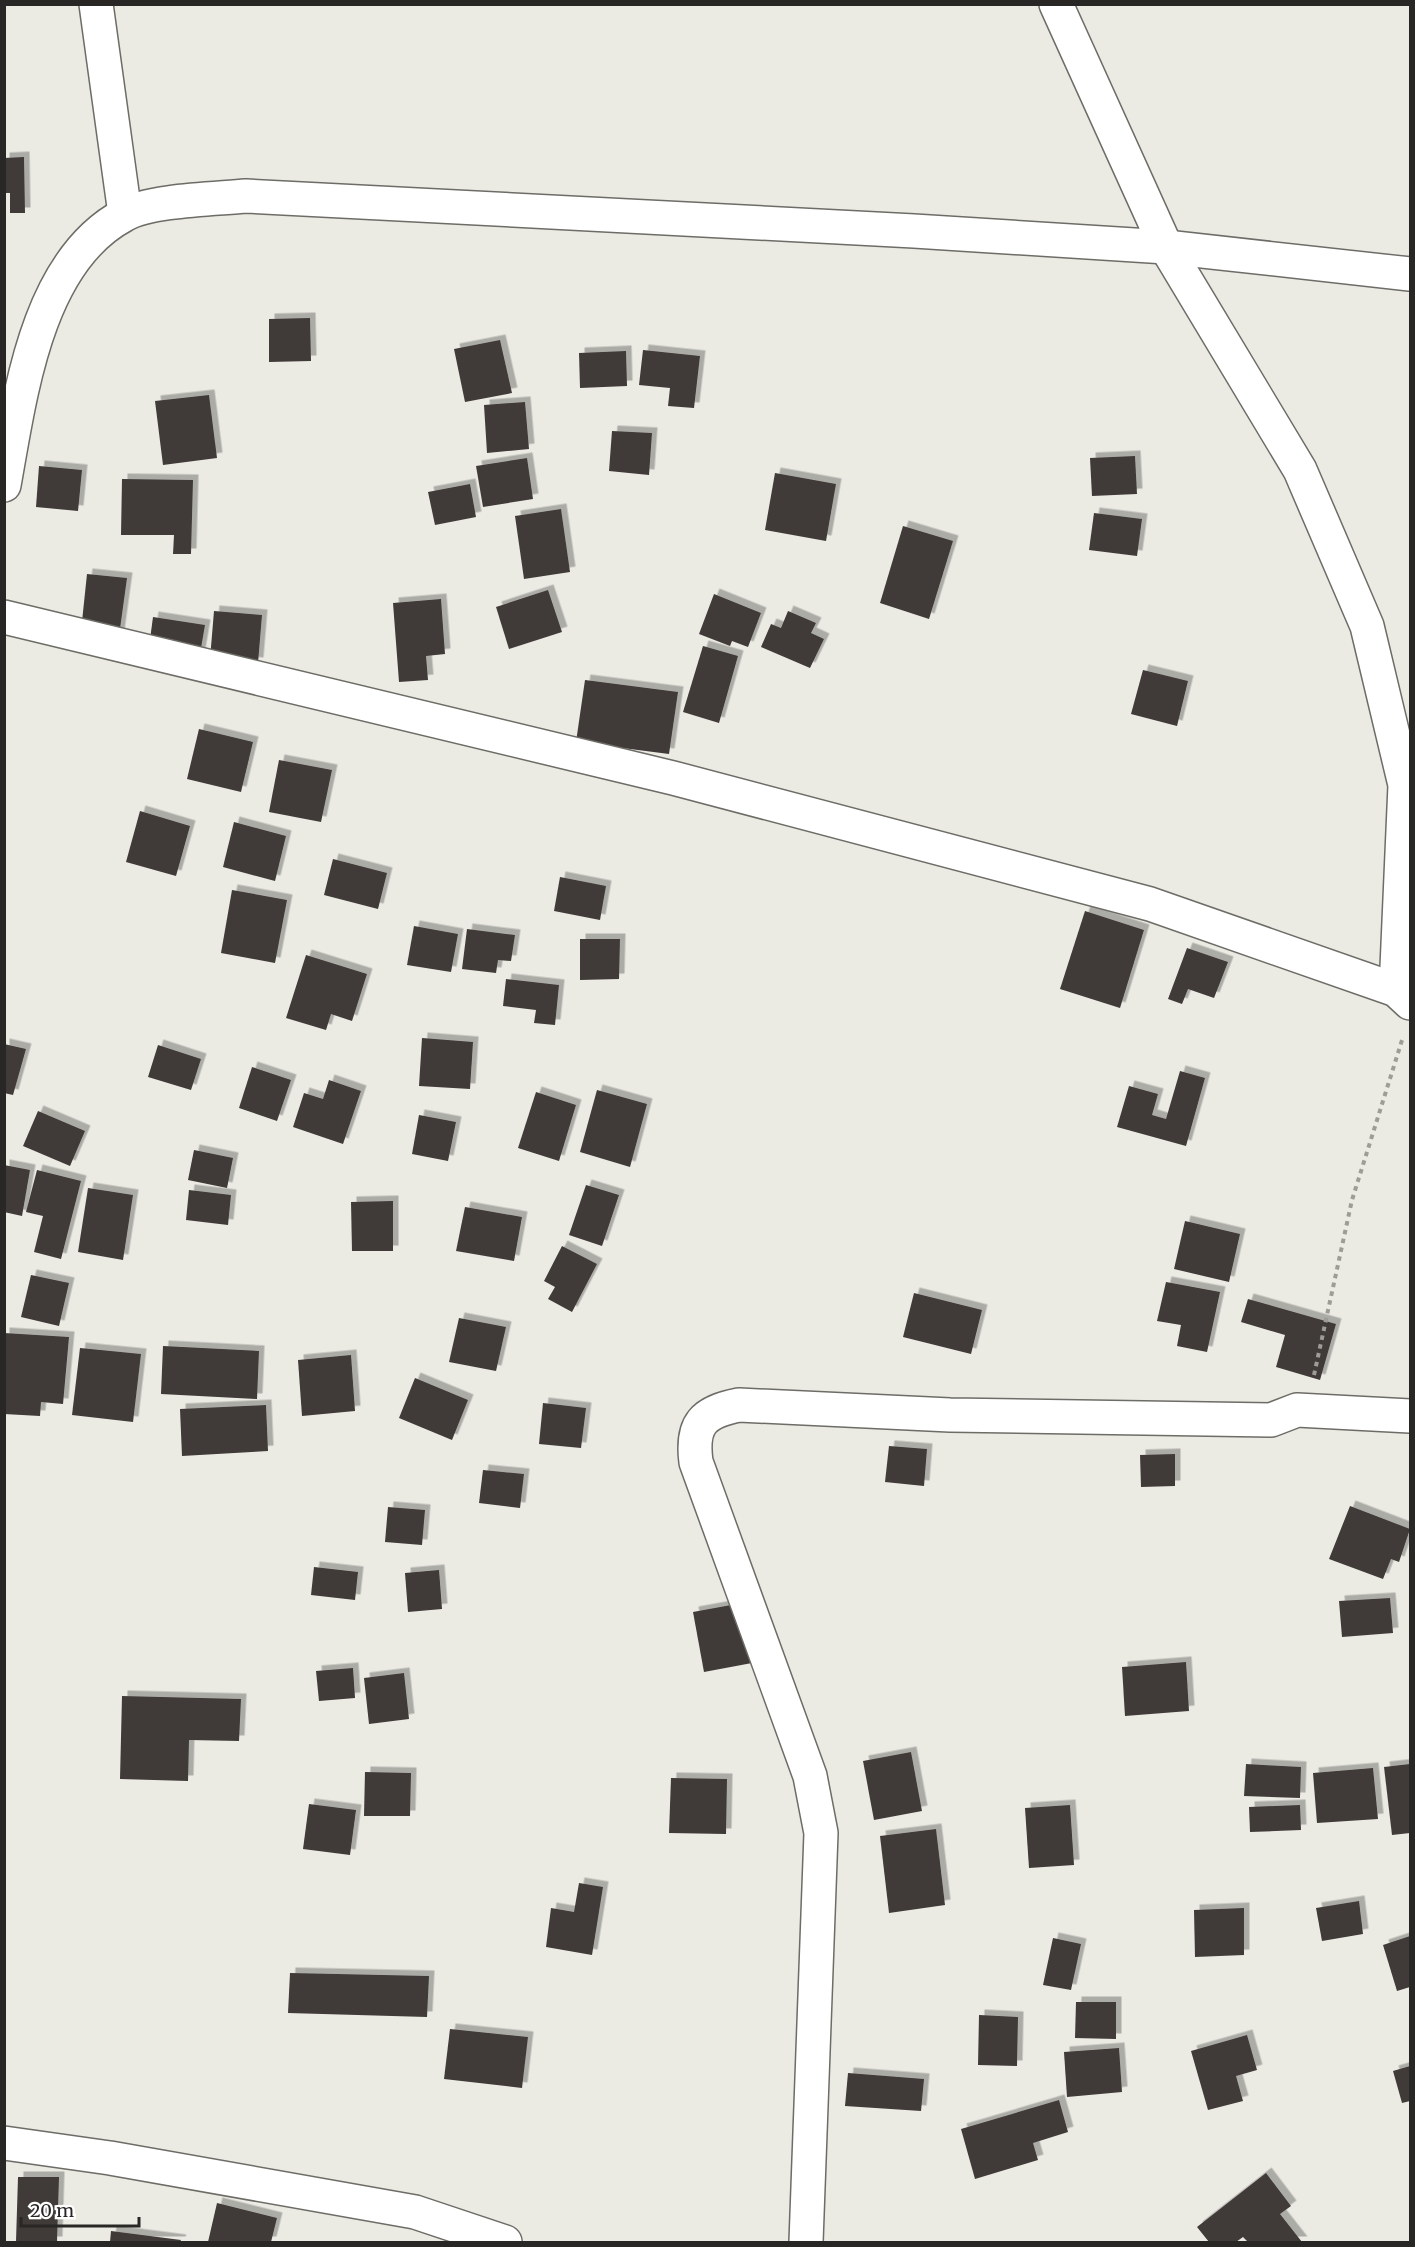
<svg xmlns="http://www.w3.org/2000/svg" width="1415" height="2247" viewBox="0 0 1415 2247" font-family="Merriweather,serif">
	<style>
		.building { fill: #403a39; filter: url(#shadow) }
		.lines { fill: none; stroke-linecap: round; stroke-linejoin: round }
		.minor-casing { stroke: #6d6c66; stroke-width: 36 }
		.tertiary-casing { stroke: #6d6c66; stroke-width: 36 }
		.path { stroke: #9d9c97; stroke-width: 4; stroke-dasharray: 4.5 4.5; stroke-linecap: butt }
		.minor { stroke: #fff; stroke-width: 33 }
		.tertiary { stroke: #fff; stroke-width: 33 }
	</style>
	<defs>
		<filter id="shadow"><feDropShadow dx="5.5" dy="-5.5" stdDeviation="0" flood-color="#0004"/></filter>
	</defs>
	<rect width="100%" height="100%" fill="#ebeae3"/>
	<!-- building -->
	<g class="building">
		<polygon points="24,157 25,213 10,213 10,193 4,193 4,158"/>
		<polygon points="310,318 311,361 269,362 269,319"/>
		<polygon points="500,340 512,393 465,402 454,349"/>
		<polygon points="643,350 700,356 694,408 668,406 670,388 639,385"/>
		<polygon points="626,351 627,386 580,388 579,353"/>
		<polygon points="209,395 217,458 163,465 155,401"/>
		<polygon points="525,402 529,449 487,453 484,405"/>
		<polygon points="612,431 652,433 649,475 609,471"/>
		<polygon points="1135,456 1137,494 1092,496 1090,458"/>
		<polygon points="527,458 533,499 483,507 476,466"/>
		<polygon points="39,466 82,470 78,511 36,507"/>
		<polygon points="775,473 836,484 826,541 765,530"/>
		<polygon points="122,479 193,480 191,554 173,554 174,535 121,535"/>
		<polygon points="470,484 476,517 435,525 428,492"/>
		<polygon points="561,509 570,572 524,579 515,516"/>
		<polygon points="1094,513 1142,519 1137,556 1089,550"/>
		<polygon points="903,526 953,541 929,619 880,603"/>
		<polygon points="87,574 127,578 119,636 81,631"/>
		<polygon points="548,590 562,632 509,649 496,607"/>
		<polygon points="714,594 761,613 748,647 732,641 730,646 699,634"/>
		<polygon points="441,599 445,654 426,656 428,680 399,682 393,603"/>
		<polygon points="214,611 262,615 258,663 210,659"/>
		<polygon points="788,611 816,623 811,633 824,639 810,668 761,647 771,624 781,628"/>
		<polygon points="153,617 205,625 200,654 149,647"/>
		<polygon points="703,646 738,656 719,723 683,712"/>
		<polygon points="1143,670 1188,681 1177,726 1131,714"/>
		<polygon points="585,680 678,692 669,754 576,742"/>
		<polygon points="199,729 253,742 241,792 187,779"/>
		<polygon points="279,760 332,770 321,822 269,812"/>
		<polygon points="140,811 190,826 176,876 126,862"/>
		<polygon points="234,822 286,836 275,881 223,867"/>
		<polygon points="333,859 387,873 378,909 324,895"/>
		<polygon points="560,877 606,886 600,920 554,911"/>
		<polygon points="232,890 287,900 275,963 221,953"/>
		<polygon points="1085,911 1144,930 1120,1008 1060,989"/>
		<polygon points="414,926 458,934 451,972 407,965"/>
		<polygon points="467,929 515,935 511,961 498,960 496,973 462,969"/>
		<polygon points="580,939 620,939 619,979 580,980"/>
		<polygon points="1187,948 1228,962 1214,998 1188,989 1182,1004 1168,999"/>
		<polygon points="306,955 367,974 352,1021 331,1014 326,1030 286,1018"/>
		<polygon points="506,979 559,985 555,1025 534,1023 536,1010 503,1006"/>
		<polygon points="422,1038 473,1042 470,1089 419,1086"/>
		<polygon points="4,1044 26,1049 13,1095 4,1093"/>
		<polygon points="158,1045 201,1059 191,1090 148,1077"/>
		<polygon points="252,1067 291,1080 277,1121 239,1108"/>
		<polygon points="1180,1071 1205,1078 1186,1146 1117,1127 1129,1086 1158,1094 1152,1115 1166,1119"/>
		<polygon points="329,1080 361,1091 343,1144 293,1127 304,1093 323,1099"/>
		<polygon points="597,1090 647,1104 630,1167 580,1152"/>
		<polygon points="536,1092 576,1105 559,1161 518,1148"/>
		<polygon points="38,1111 85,1131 70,1166 23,1146"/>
		<polygon points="419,1115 456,1122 448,1161 412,1154"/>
		<polygon points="194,1150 233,1158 227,1188 188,1180"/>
		<polygon points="4,1165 30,1170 22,1216 4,1212"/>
		<polygon points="37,1170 81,1181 61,1259 34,1252 43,1216 26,1212"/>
		<polygon points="586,1185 619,1195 602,1246 569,1235"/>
		<polygon points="88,1188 133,1195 123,1260 78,1252"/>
		<polygon points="189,1190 231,1195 228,1225 186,1220"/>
		<polygon points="393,1201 393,1251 352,1251 351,1202"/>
		<polygon points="465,1207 522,1217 514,1261 456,1251"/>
		<polygon points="1185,1221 1240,1234 1229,1282 1174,1269"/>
		<polygon points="562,1246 597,1264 572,1312 548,1299 555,1287 544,1281"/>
		<polygon points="31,1275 69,1283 59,1326 21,1317"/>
		<polygon points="1166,1282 1220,1292 1207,1352 1177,1346 1181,1325 1157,1321"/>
		<polygon points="914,1293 982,1310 971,1354 903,1337"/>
		<polygon points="1248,1299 1336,1324 1320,1380 1276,1367 1285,1335 1241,1322"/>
		<polygon points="459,1318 506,1327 496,1371 449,1362"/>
		<polygon points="4,1333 69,1337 63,1404 41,1402 40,1416 4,1414"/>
		<polygon points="163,1346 259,1351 257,1399 161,1394"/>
		<polygon points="80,1348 141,1354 133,1422 72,1415"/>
		<polygon points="351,1355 355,1411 302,1416 298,1360"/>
		<polygon points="415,1378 468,1400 452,1440 399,1418"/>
		<polygon points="543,1403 586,1408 581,1448 539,1444"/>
		<polygon points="266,1405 268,1451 182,1456 180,1409"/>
		<polygon points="889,1446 927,1449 924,1486 885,1482"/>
		<polygon points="1175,1454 1175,1486 1141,1487 1140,1455"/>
		<polygon points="483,1470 524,1474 520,1508 479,1503"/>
		<polygon points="1350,1506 1410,1529 1399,1562 1391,1559 1383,1579 1329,1559"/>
		<polygon points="388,1507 425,1510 422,1545 385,1542"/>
		<polygon points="314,1567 358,1572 355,1600 311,1595"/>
		<polygon points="439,1570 442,1609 408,1612 405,1573"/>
		<polygon points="1390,1598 1393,1633 1342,1637 1339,1601"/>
		<polygon points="742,1603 752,1663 704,1672 693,1612"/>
		<polygon points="1186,1662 1189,1711 1125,1716 1122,1667"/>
		<polygon points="353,1668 355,1698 319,1701 316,1671"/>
		<polygon points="404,1673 409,1719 369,1724 364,1678"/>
		<polygon points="122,1696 241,1699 239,1741 189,1740 188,1781 120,1779"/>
		<polygon points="911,1752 922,1811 874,1820 863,1761"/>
		<polygon points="1246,1764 1301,1767 1300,1798 1244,1796"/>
		<polygon points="1410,1764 1410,1833 1392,1835 1384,1767"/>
		<polygon points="1373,1768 1378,1819 1317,1823 1313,1773"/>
		<polygon points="365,1772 411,1773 410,1816 364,1816"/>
		<polygon points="671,1778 727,1779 726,1834 669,1833"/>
		<polygon points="309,1804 356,1810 350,1855 303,1849"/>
		<polygon points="1070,1805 1074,1865 1029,1868 1025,1808"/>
		<polygon points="1300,1805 1301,1830 1250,1832 1249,1807"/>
		<polygon points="936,1829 945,1905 889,1913 880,1836"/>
		<polygon points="579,1883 603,1887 592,1955 546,1947 551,1908 574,1912"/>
		<polygon points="1359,1901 1363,1934 1322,1941 1316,1908"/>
		<polygon points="1244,1908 1244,1955 1195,1957 1194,1910"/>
		<polygon points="1410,1936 1410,1987 1397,1991 1383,1945"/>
		<polygon points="1053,1938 1081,1944 1071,1990 1043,1985"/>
		<polygon points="290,1973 429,1976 427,2017 288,2013"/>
		<polygon points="1076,2002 1116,2002 1116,2039 1075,2038"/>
		<polygon points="979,2015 1018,2017 1017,2066 978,2065"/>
		<polygon points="450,2029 528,2037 522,2088 444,2079"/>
		<polygon points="1247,2035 1257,2070 1236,2076 1243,2101 1208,2110 1191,2051"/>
		<polygon points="1119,2048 1122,2092 1067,2097 1064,2052"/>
		<polygon points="1410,2066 1410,2101 1402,2103 1393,2071"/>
		<polygon points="848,2073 924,2079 921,2111 845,2106"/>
		<polygon points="1059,2100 1068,2132 1033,2143 1038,2160 975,2179 961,2129"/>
		<polygon points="1266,2173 1291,2206 1280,2214 1302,2242 1248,2242 1243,2237 1236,2242 1209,2242 1197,2227"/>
		<polygon points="18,2177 59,2177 57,2242 16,2242"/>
		<polygon points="217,2203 277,2218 271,2242 208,2242"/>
		<polygon points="111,2231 181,2240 180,2242 110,2242"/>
	</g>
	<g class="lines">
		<!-- minor casing -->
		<g class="minor-casing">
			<g id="minor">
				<polyline points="96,4 125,214"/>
				<polyline points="1166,247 1300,470 1367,626 1405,785 1396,990"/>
				<polyline points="1166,247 1410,274"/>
				<polyline points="4,617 673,778 1150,904 1396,990 1410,1003"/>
				<polyline points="4,2143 110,2158 415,2212 505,2242"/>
				<path d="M 806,2242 L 821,1833 L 810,1776 L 696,1462 C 691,1424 703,1412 739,1405 L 950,1415 L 1271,1420 L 1297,1410 L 1410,1416"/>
			</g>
		</g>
		<!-- tertiary casing -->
		<g class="tertiary-casing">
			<path id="tertiary" d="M 4,485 C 20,397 36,262 124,215 C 150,200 215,199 246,196 L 914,231 L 1166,247 L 1056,4"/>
		</g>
		<!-- path -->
		<polyline class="path" points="1314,1375 1352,1200 1403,1037"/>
		<!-- minor -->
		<use href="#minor" class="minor"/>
		<!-- tertiary -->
		<use href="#tertiary" class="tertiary"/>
	</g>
	<!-- border -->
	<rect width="1415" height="2247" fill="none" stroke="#282725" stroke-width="12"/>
	<!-- scale -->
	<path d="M21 2217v9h118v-9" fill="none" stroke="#282725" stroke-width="3"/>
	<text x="30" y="2217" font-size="18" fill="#282725" stroke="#ffffff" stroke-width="4.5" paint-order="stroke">20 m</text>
</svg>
